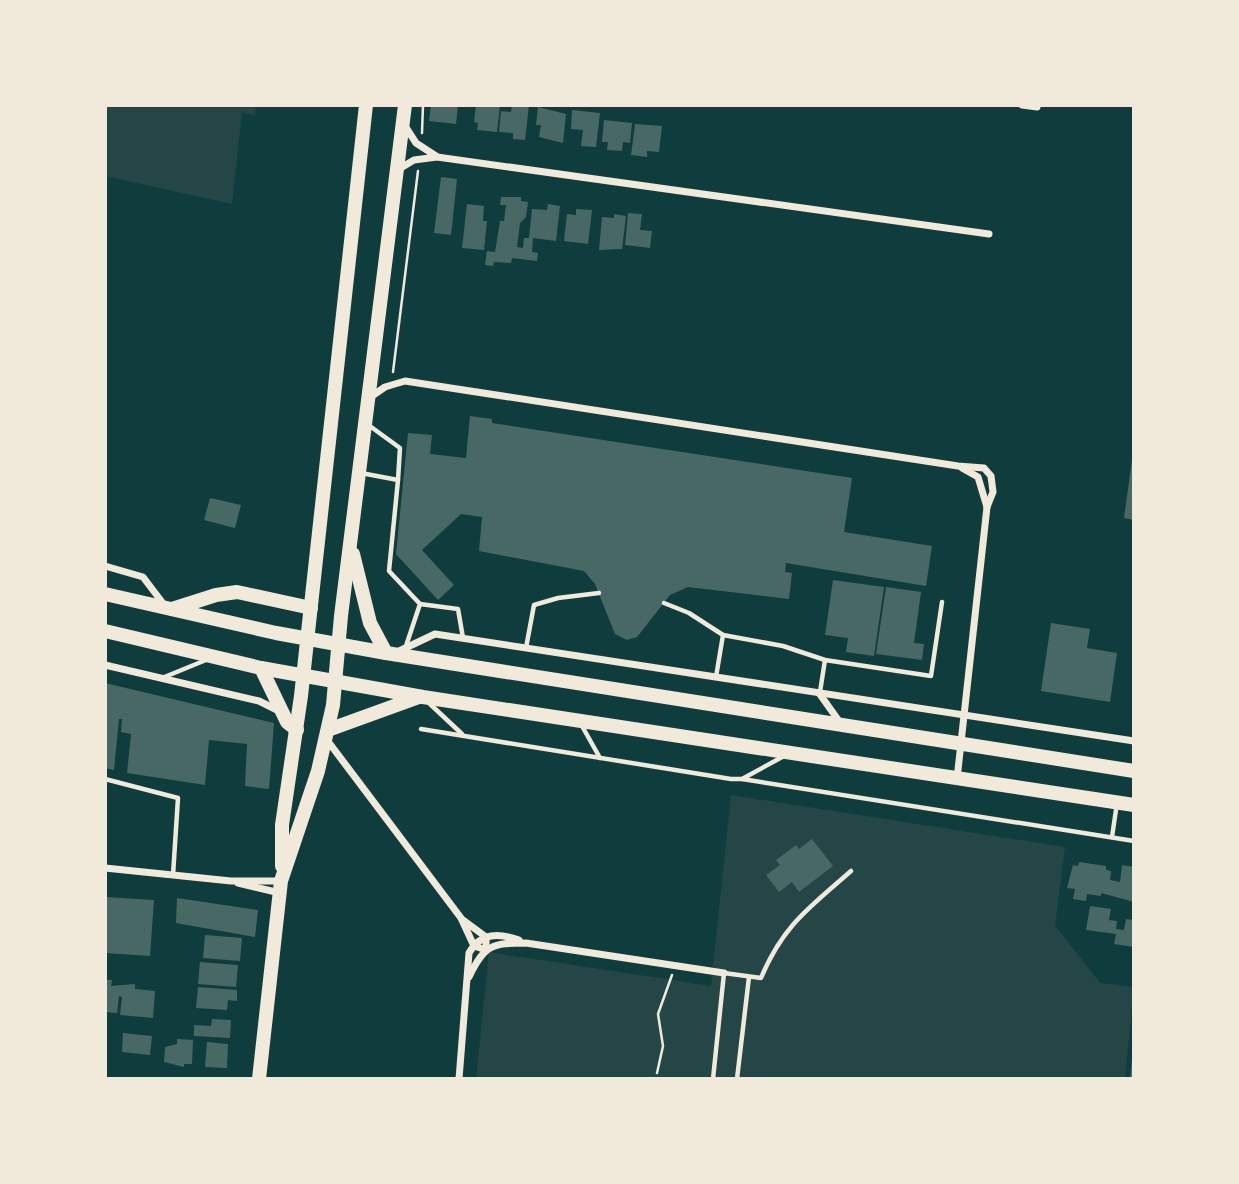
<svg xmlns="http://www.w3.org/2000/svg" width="1239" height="1184" viewBox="0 0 1239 1184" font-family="'Fira Sans',sans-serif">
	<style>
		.green { fill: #244646 }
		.building { fill: #486865 }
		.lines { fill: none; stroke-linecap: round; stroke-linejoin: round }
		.path { stroke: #f1e9da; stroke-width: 2.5 }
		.service { stroke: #f1e9da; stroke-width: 4.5 }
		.minor { stroke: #f1e9da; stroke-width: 7 }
		.primary { stroke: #f1e9da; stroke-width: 14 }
		.trunk { stroke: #f1e9da; stroke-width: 14 }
	</style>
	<rect width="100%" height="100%" fill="#0f3d3e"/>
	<!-- green -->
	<g class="green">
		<polygon points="105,105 256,105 255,116 242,112 232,204 105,176"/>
		<polygon points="731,795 1065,847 1055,925 1100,983 1134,987 1125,1079 476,1079 489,952 711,986"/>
	</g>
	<!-- building -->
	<g class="building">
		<polygon points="431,105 458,105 456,124 429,121"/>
		<polygon points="476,105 500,105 497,132 477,130 478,123 474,122"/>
		<polygon points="512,105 529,105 525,140 513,139 513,133 499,132 501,111 511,112"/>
		<polygon points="538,107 566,114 563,143 539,137 541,125 536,125"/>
		<polygon points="572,110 600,113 596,147 581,146 583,130 571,129"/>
		<polygon points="604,120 632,123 630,143 623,142 622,151 607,150 608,142 602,142"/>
		<polygon points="635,124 662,126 659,152 647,151 647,157 631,155"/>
		<polygon points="441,177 457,179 451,235 434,233"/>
		<polygon points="501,197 521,197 521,201 528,202 526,217 520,223 517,247 523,248 524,238 529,238 532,209 547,210 548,204 560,206 556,241 533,238 532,252 538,253 537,261 512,258 511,263 494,262 493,266 485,265 487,251 495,252 500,221 504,221 506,205 500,205"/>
		<polygon points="467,204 484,206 483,221 487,221 484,250 462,248"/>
		<polygon points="576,209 592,210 588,244 564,241 567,214 576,215"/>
		<polygon points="628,213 642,214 640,230 652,231 650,248 625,245"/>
		<polygon points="614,214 626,216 622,249 599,250 602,217 614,218"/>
		<polygon points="470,416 492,419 492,423 852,478 844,532 932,546 926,586 786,563 785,572 792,573 789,599 688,587 670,595 637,637 627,640 615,634 595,584 584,571 479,551 482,517 461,514 422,550 454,585 438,600 396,554 408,433 432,435 430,454 466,458"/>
		<polygon points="1132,460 1134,460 1134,520 1124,518"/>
		<polygon points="210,498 241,505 235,528 204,520"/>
		<polygon points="833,580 884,587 874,656 846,652 848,638 825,635"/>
		<polygon points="886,587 921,592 914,643 924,644 922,660 876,654"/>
		<polygon points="1051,623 1090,629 1087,648 1117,653 1110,702 1041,691"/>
		<polygon points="105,683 274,723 269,789 245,786 247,744 209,740 205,785 127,773 131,734 121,732 122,719 119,719 114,770 105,768"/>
		<polygon points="812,839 833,866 799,892 792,882 779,892 766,875 780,865 776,860 796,845 799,849"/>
		<polygon points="1079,862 1106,866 1106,870 1111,871 1110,880 1120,882 1122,865 1134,867 1134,902 1101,893 1101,896 1087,894 1086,901 1073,899 1075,889 1067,888 1073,865 1078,866"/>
		<polygon points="105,897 154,900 150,956 105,953"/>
		<polygon points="177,898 258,910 255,937 176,923"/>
		<polygon points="1090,906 1111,909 1109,920 1117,921 1116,929 1124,930 1126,919 1134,920 1134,947 1114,944 1116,934 1086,930"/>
		<polygon points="205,935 242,938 240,961 203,958"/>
		<polygon points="200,962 238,965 236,987 198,984"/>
		<polygon points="105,980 112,980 111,986 135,984 135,989 155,991 153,1018 120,1015 122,997 119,996 117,1013 105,1012"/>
		<polygon points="198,987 237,990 237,1001 228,1000 227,1010 196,1008"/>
		<polygon points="212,1019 231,1020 230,1038 194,1036 194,1025 211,1026"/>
		<polygon points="123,1033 152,1036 150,1055 122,1052"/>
		<polygon points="177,1039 193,1040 192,1064 184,1064 184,1067 164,1062 165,1047 177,1044"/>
		<polygon points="207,1042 228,1044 227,1068 205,1067"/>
		<polygon points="1132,1059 1134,1079 1130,1079"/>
	</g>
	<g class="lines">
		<!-- path -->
		<g class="path">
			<polyline points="422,133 423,105"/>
			<polyline points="393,372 418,171"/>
			<polyline points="657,1073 663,1046 658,1014 672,975"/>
		</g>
		<!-- service -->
		<g class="service">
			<polyline points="367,424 400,448 398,480"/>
			<polyline points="361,473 398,480 389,571 420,604 406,646"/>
			<polyline points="664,603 689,613 723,635 716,677"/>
			<polyline points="420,604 458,609 463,638"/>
			<polyline points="723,635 783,646 825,660 931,676 942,602"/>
			<polyline points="526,648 534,605 558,598 599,593"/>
			<polyline points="162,678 206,660"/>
			<polyline points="820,692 825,660"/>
			<polyline points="430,704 462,734"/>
			<polyline points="582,726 600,758"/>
			<polyline points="421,729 731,779 742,779 784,756"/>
			<polyline points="105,779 178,798 173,875"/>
			<polyline points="742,779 1134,841"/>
			<polyline points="1112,837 1117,803"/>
			<path d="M 713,1079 L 724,973 L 761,978 C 783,925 810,907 851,871"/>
			<polyline points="737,1079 749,977"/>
		</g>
		<!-- minor -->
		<g class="minor">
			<polyline points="1022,105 1037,107"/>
			<polyline points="405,126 416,143 436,156"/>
			<polyline points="399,169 414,160 437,157 989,234"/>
			<polyline points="369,398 385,387 405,381 958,466 984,468 991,476 993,492 987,507"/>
			<polyline points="105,566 143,577 165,606"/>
			<polyline points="397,652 435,634 1134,741"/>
			<polyline points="105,665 259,701 279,711"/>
			<polyline points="819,693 841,724"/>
			<polyline points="327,740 461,918 474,946 486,950"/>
			<polyline points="957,779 987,507 978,477 962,468"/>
			<polyline points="105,868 231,881 281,881"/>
			<polyline points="238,883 280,893"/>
			<polyline points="463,920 486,937 486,950"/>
			<path d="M 469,977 C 484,945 492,943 526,943 L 724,973"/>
			<path d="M 459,1079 L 469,953 C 481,932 499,933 519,940"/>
		</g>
		<!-- primary -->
		<g class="primary">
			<polyline points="353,554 370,623 386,653"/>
			<polyline points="172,609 216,595 237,592 311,608"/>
			<polyline points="261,668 287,722 297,730"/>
			<polyline points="328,730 419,697"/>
			<polyline points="282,866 282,825 301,696 366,105"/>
			<polyline points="259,1079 281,881 318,771 333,705 341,616 405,105"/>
		</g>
		<!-- trunk -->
		<g class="trunk">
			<polyline points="105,594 276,633 386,653 1134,771"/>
			<polyline points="105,631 261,668 423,697 1134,805"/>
		</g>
	</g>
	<!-- border -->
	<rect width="1239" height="1184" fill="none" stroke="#f1e9da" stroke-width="214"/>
</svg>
